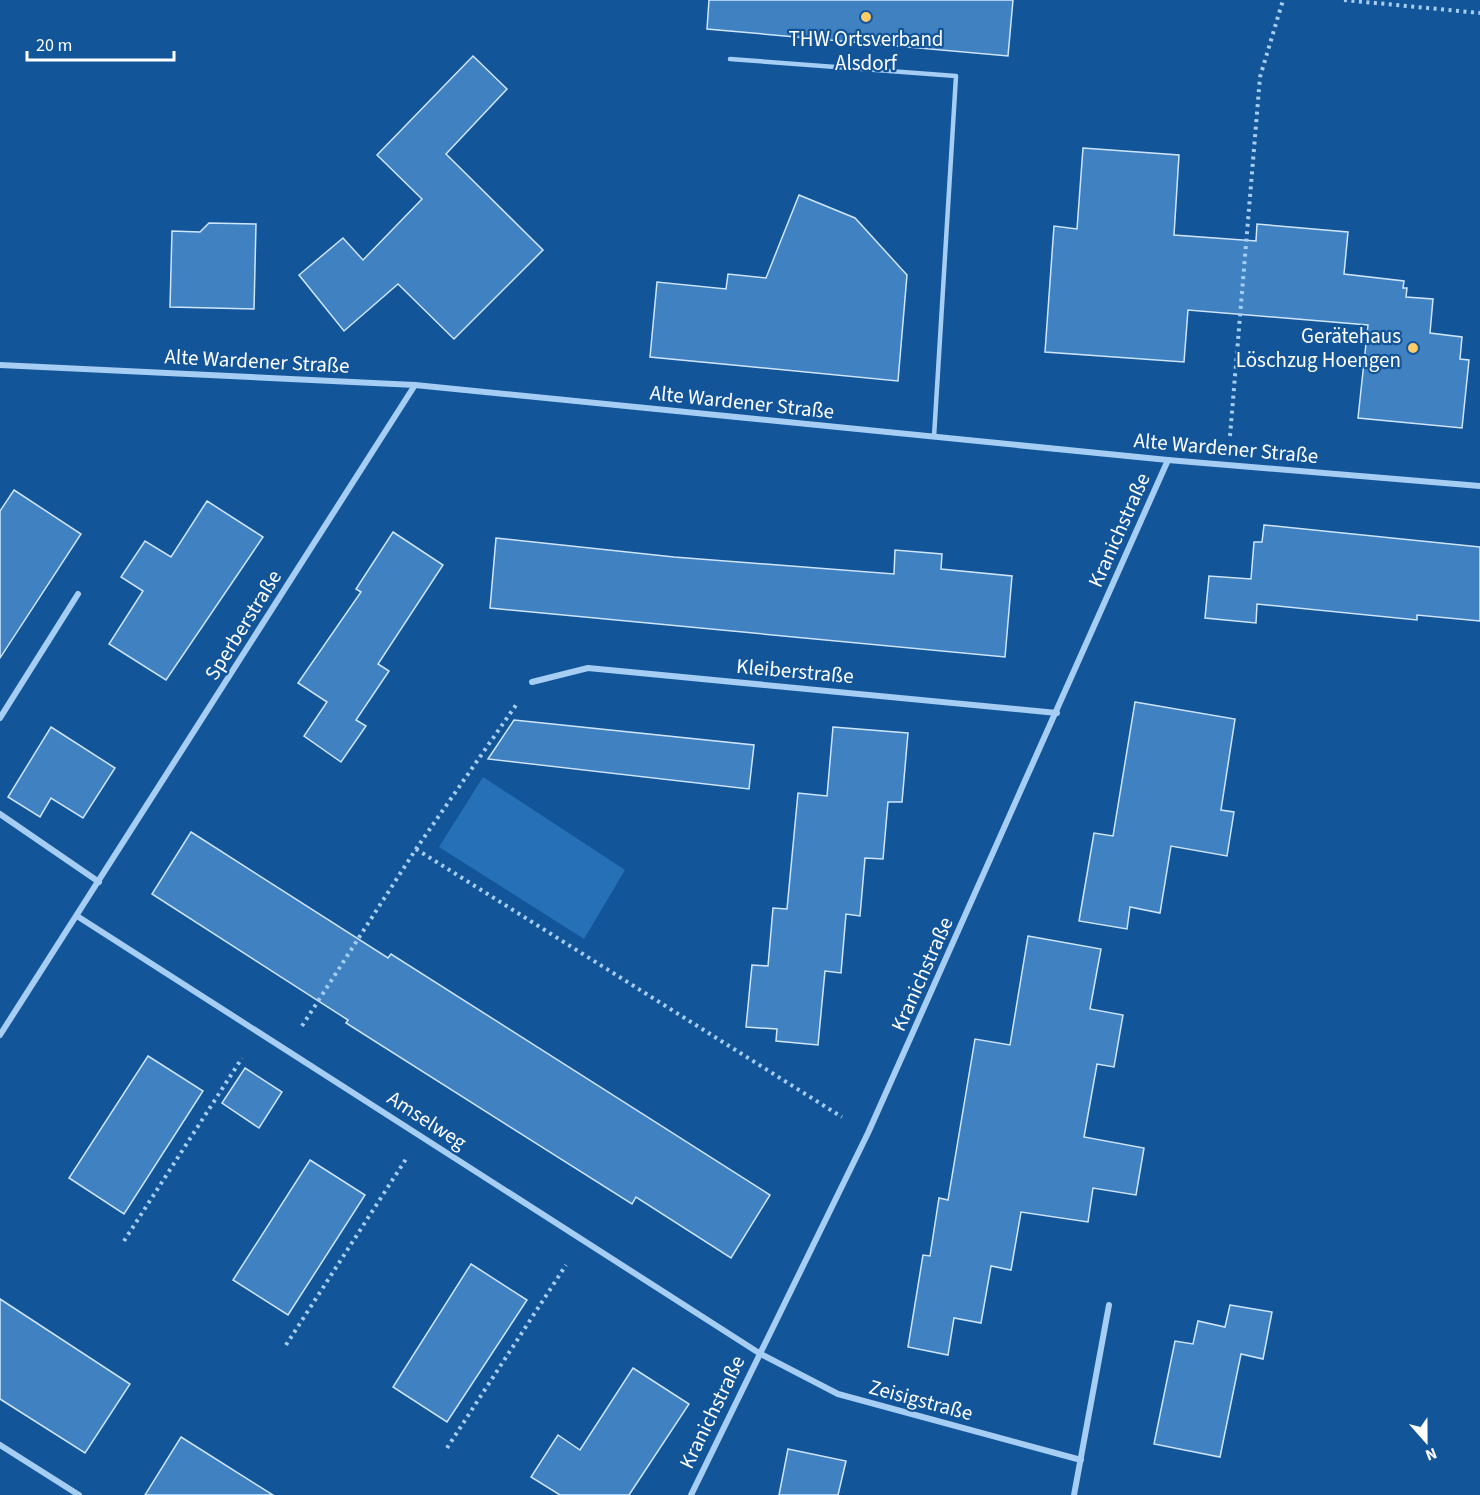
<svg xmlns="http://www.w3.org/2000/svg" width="1480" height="1495" viewBox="0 0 1480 1495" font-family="'Source Sans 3',sans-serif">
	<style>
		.green { fill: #2670b7 }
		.building { fill: #4081c2; stroke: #cee6fd; stroke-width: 1.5 }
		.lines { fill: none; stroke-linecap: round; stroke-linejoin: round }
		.path { stroke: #a6cdf3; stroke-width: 4; stroke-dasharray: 3 4.5; stroke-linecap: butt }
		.service { stroke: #a6cdf3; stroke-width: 4.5 }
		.minor { stroke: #a6cdf3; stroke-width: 6 }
		.poi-dot { fill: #ffcb68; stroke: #135599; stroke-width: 2 }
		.labels { text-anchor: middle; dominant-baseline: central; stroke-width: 4.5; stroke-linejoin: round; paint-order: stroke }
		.poi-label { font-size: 21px; fill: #fff; stroke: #135599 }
		.street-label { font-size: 21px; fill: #fff; stroke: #135599 }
	</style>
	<rect width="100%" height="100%" fill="#135599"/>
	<!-- green -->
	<polygon class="green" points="483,777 625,870 584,939 439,847"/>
	<!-- building -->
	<g class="building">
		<polygon points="709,0 1013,0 1008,56 707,29"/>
		<polygon points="473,56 507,89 446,154 543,250 454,339 398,284 344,331 299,275 343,238 363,260 422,199 377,155"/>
		<polygon points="1083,148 1179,155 1174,235 1256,241 1257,224 1348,232 1344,274 1404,281 1403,288 1407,288 1406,297 1433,299 1430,333 1462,337 1460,359 1469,360 1462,428 1358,418 1368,325 1188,310 1184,362 1045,352 1054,226 1077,229"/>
		<polygon points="799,195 855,218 907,275 898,381 650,357 657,282 726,289 728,274 766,278"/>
		<polygon points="209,223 256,224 254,309 170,307 172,231 200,232"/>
		<polygon points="14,490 81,534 0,658 0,511"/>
		<polygon points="207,501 263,537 166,680 109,644 143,591 121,577 145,541 171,557"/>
		<polygon points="1264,525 1480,547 1480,621 1417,615 1417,620 1257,604 1256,623 1205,618 1209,576 1251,579 1254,542 1262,542"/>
		<polygon points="393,532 443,565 378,664 389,671 356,720 366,726 341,762 304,736 327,702 298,683 361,592 356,589"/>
		<polygon points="496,538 674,557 894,574 895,550 942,554 941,569 1012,576 1005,657 490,608"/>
		<polygon points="1135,702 1235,719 1221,810 1234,812 1227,856 1171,846 1160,913 1130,907 1127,929 1079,921 1094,833 1113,836"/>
		<polygon points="514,720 754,745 749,789 488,759"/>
		<polygon points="51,727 115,768 83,818 51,798 40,817 8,797"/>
		<polygon points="833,727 908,733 902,802 888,802 883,859 865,858 860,916 846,914 841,973 825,971 818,1045 776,1041 777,1029 746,1027 752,965 768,966 773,908 787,909 798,793 827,796"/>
		<polygon points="191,832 388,958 391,954 770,1195 731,1258 636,1197 632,1204 346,1023 348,1020 152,894"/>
		<polygon points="1028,936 1101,949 1090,1009 1123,1015 1114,1067 1097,1064 1084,1137 1144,1148 1136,1195 1093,1188 1088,1222 1021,1212 1011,1270 991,1266 981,1323 954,1318 948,1355 908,1347 923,1255 930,1256 939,1198 948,1200 975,1039 1010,1045"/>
		<polygon points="148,1056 203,1091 124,1214 69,1178"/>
		<polygon points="245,1068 282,1092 259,1128 222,1103"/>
		<polygon points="310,1160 365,1195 288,1315 233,1280"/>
		<polygon points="471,1264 527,1300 447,1422 393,1387"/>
		<polygon points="0,1299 130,1384 85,1453 0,1399"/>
		<polygon points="1230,1305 1272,1312 1263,1359 1241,1354 1220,1457 1154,1444 1175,1341 1193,1344 1198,1321 1225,1327"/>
		<polygon points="633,1368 689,1404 629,1495 560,1495 531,1477 558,1435 580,1450"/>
		<polygon points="181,1437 273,1495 145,1495"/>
		<polygon points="788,1449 846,1461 838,1495 779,1495"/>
	</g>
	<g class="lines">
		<!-- path -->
		<g class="path">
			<polyline points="1344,0 1480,13"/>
			<polyline points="1230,436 1260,77 1283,0"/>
			<polyline points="416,849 842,1117"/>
			<polyline points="302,1026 416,849 516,705"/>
			<polyline points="124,1241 242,1058"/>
			<polyline points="286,1345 406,1159"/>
			<polyline points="447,1448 566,1265"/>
		</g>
		<!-- service -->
		<polyline class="service" points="730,59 956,76 934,437"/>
		<!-- minor -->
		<g class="minor">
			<polyline points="0,365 415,385 1168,460 1480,486"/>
			<polyline points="532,682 588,668 1057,713"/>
			<polyline points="0,718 78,594"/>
			<polyline points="0,814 99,882"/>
			<polyline points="77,916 759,1353 838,1394 1081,1460"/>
			<polyline points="0,1035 415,385"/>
			<polyline points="0,1445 79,1495"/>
			<polyline points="691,1495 868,1133 1168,460"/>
			<polyline points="1074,1495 1109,1305"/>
		</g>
	</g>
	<!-- markers -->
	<g class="poi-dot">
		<circle cx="866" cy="17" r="6"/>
		<circle cx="1413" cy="348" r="6"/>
	</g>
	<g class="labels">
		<!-- poi labels -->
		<g class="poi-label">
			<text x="866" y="39">THW Ortsverband<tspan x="866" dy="24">Alsdorf</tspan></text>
			<text x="1401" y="336" text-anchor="end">Gerätehaus<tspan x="1401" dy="24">Löschzug Hoengen</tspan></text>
		</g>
		<!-- street labels -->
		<g class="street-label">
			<text transform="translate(257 361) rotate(3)">Alte Wardener Straße</text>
			<text transform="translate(742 402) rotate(6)">Alte Wardener Straße</text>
			<text transform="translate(1226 448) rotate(5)">Alte Wardener Straße</text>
			<text transform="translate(1119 530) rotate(-66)">Kranichstraße</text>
			<text transform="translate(243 625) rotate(-58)">Sperberstraße</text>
			<text transform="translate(795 671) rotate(5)">Kleiberstraße</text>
			<text transform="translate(922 974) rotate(-66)">Kranichstraße</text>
			<text transform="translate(427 1120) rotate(33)">Amselweg</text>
			<text transform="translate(921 1400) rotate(15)">Zeisigstraße</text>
			<text transform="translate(712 1412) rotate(-64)">Kranichstraße</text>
		</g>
	</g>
	<!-- north arrow -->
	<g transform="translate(1426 1441) rotate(159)" stroke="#135599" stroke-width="4.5" paint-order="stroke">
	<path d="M0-4.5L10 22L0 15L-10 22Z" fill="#ffffff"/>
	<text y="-9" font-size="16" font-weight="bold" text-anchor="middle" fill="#ffffff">N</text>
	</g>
	<!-- scale -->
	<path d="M27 51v9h147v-9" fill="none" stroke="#ffffff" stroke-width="3"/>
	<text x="36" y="51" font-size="18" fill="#ffffff" stroke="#135599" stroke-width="4.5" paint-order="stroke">20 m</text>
</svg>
